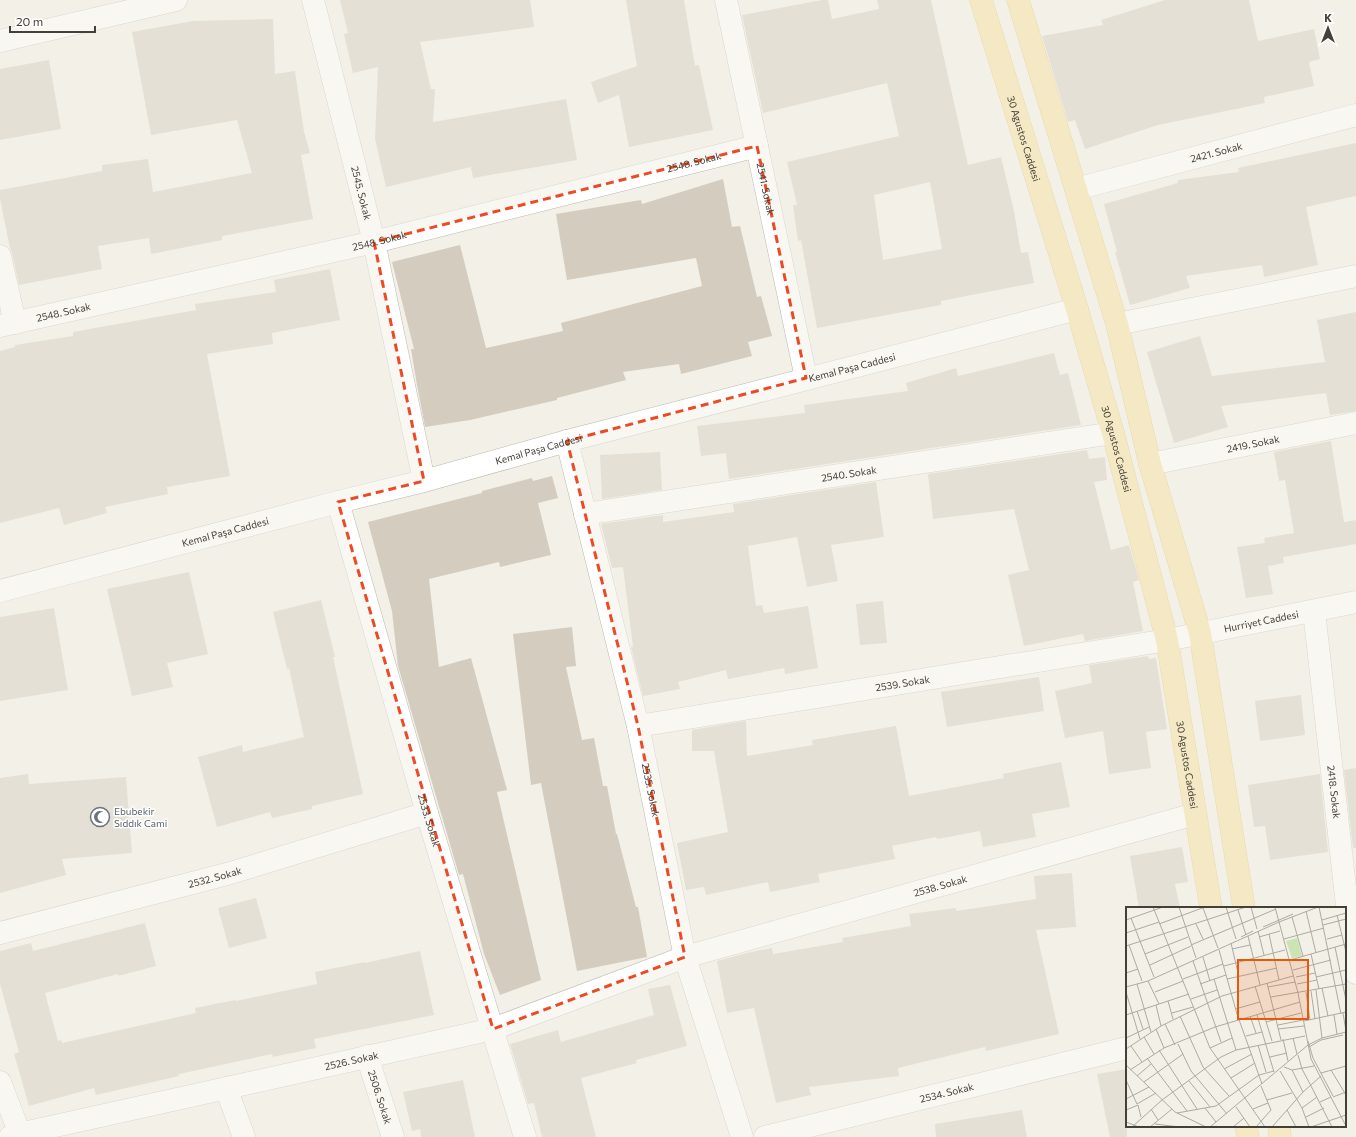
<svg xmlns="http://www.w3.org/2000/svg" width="1356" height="1137" viewBox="0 0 1356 1137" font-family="Commissioner,sans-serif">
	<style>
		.building { fill: #d4ccbe; fill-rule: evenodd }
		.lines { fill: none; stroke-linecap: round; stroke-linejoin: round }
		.minor-casing { stroke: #beb8ab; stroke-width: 23 }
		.major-casing { stroke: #dcbe6c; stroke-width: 23 }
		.minor { stroke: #fff; stroke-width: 22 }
		.major { stroke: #f8e19b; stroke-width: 22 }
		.marked { fill: none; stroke: #ed4924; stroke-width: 3; stroke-dasharray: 8 5; stroke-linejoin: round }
		.labels { text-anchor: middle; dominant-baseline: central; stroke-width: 3; stroke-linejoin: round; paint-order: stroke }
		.street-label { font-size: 10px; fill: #454037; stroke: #fff }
		.worship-label { font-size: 10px; fill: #5b616d; stroke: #fff; text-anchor: start }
		.inset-road { fill: none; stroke: #adaaa1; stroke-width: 1 }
		.view { fill: #e8590c; fill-opacity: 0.15; stroke: #e8590c; stroke-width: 2 }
		.inset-edge { fill: none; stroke: #454037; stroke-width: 2 }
	</style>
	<rect width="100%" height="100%" fill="#f3f0e7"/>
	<!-- building -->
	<g class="building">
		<polygon points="340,0 530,0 534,27 420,42 431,89 435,89 433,122 566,99 577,160 473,178 471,167 386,187 375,139 378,67 353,73 344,34 348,33"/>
		<polygon points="626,0 684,0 695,66 699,65 713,130 629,147 619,95 598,103 591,82 637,66"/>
		<path d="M 822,0 L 828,0 L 832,19 L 879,9 L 877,0 L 931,0 L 968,165 L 1001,157 L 1014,211 L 1021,253 L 1028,252 L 1034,283 L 941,301 L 941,305 L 817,328 L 801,240 L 798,241 L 793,205 L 797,205 L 787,162 L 899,136 L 887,83 L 763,113 L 742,15 ZM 930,182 L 942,249 L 883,260 L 874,195 Z"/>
		<polygon points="1165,0 1249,0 1258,41 1314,29 1320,59 1309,62 1314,86 1264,97 1265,103 1158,125 1085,149 1075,120 1068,122 1042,36 1103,25 1101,20"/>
		<polygon points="273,19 275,74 295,71 304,132 310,153 301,155 313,219 222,236 222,240 151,254 149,238 98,246 102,269 19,285 12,253 10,248 0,199 0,190 102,171 102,165 148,159 153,192 252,173 237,120 151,135 132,32 193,21"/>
		<polygon points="49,60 61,129 0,140 0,69"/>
		<polygon points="1356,143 1356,196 1306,207 1318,265 1264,277 1262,265 1186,276 1190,288 1130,305 1115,252 1117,252 1104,204 1178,183 1178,180 1239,172 1238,168"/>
		<polygon points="723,179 732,227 740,226 757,297 761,296 772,336 748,342 752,356 681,374 679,364 623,372 626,380 557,398 557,400 470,420 425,427 417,385 411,349 414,349 392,262 460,245 486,348 563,331 561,323 702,286 696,258 567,280 556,214 641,200 642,204"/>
		<polygon points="330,269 340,320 272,333 273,344 207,354 230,476 167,487 168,494 105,507 107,513 64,525 59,508 0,523 0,351 15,347 15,345 73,336 73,332 196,310 195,304 276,292 274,280"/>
		<polygon points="1356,312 1356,411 1330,415 1326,393 1221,406 1228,427 1174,443 1147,352 1200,336 1212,376 1325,362 1317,320"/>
		<polygon points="1054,353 1060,375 1068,373 1081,425 729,479 726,453 701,456 697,426 805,413 804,405 908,391 906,383 956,368 958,376"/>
		<polygon points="1331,441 1344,522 1356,520 1356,544 1283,557 1284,563 1268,566 1273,594 1246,598 1237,547 1265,543 1264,538 1294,533 1285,480 1279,481 1274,452"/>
		<polygon points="1087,450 1089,459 1105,457 1107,480 1094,482 1111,550 1129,545 1139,580 1133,582 1143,631 1085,641 1083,634 1024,646 1008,575 1029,570 1014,509 933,519 928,474"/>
		<polygon points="660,452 662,490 602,499 600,455"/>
		<polygon points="552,476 558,498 538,503 551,555 500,567 499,562 429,579 439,667 471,658 507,790 497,792 541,980 500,995 484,954 463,874 459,875 398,666 392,611 368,522 482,493 482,491 532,478 533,481"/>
		<polygon points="876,482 884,537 831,545 838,581 807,587 797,537 748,546 756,606 762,605 764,613 808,606 818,668 785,674 784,668 728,679 726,670 678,682 680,689 643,696 631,647 633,647 623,567 612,568 601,524 663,515 663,522 734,512 733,504"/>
		<polygon points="189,572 208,654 167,663 173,687 132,696 107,589"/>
		<polygon points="321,600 335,657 333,657 363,794 312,806 312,809 272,818 270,812 217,827 198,757 242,745 243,752 304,737 289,668 287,669 273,612"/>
		<polygon points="883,601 887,643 860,645 856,604"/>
		<polygon points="54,608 68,690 0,701 0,617"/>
		<polygon points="572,627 576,666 566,667 582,740 594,738 603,786 607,786 616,834 617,834 636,907 638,907 647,957 577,971 541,783 531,785 513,634"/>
		<polygon points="1148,656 1149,659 1156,658 1167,729 1146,732 1151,768 1109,774 1103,731 1065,738 1055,691 1092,683 1089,665"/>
		<polygon points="1039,677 1044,711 947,727 941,692"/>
		<polygon points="1301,695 1305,735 1260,741 1255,701"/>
		<polygon points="744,721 746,721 747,756 813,745 812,740 896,726 909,796 1004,778 1003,774 1061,762 1070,807 1032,814 1036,837 983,847 980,831 937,839 936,837 892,846 895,859 818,874 820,882 770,892 768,882 706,895 704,887 686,890 677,843 728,832 714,751 692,751 692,730"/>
		<polygon points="1356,768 1356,848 1353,848 1344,770"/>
		<polygon points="28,774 29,784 126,777 132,853 62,859 66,875 0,893 0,778"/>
		<polygon points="1320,774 1328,852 1270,860 1265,826 1254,827 1248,785"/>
		<polygon points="1182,847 1188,882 1175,884 1180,908 1139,908 1130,856"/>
		<polygon points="1072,873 1076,927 1036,930 1059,1034 986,1051 985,1047 898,1068 899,1076 809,1087 811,1095 776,1103 754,1008 727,1013 717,961 747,953 772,948 773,954 843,942 842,938 911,926 909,914 956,908 956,911 1036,899 1034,876"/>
		<polygon points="256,898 267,938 229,948 218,908"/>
		<polygon points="145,923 156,966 118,976 118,974 45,993 58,1041 61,1040 62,1043 196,1013 195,1008 235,1000 236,1001 317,984 315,972 365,962 365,963 420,951 434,1015 314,1039 316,1048 273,1057 272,1054 179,1074 179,1076 96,1095 94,1088 29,1106 14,1054 19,1052 0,984 0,951 31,943 33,951"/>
		<polygon points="670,985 687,1046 636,1060 637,1063 581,1078 596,1137 542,1137 534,1103 528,1104 510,1044 558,1030 561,1042 654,1015 648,989"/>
		<polygon points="1127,1069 1127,1137 1110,1137 1097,1074"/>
		<polygon points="463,1080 475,1137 421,1137 420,1129 412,1131 403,1092"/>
		<polygon points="1022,1110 1027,1137 936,1137 935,1124"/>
	</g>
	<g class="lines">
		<!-- minor casing -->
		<g class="minor-casing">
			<g id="minor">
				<path id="s1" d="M 313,0 L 374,242 L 424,481"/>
				<path id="s2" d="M 726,0 L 806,378"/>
				<polyline points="0,41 176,0"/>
				<path id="s3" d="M 1076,189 L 1356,115"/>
				<polyline points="0,256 15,323"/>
				<polyline points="1117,324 1356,276"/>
				<path id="s4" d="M 0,326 L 374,242 L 757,146"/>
				<path id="s5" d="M 567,441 L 638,726 L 685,957 L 742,1137"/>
				<path id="s6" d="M 1150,464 L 1356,423"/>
				<path id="s7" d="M 338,502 L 427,813 L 525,1137"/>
				<path id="s8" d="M 585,514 L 1113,433"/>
				<path id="s9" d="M 0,591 L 338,502 L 424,481 L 567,441 L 1077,309"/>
				<path id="s10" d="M 1314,611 L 1353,959 L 1356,973"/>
				<path id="s11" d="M 638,726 L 1167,640 L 1356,602"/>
				<path id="s12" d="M 0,933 L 227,874 L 427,813"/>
				<path id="s13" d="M 367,1056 L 393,1137"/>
				<polyline points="0,1082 21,1137"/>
				<polyline points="226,1088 244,1137"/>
				<path id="s14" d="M 10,1137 L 19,1134 L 493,1029 L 685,957 L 1195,814"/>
				<path id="s15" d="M 765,1137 L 1127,1048"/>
			</g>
		</g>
		<!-- major casing -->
		<g class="major-casing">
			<g id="major">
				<path id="s16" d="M 981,0 L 1077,309 L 1113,433 L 1167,640 L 1211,908"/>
				<polyline points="1018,0 1117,324 1150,464 1200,633 1244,908"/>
				<polyline points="1246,1126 1248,1137"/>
				<polyline points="1279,1126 1280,1137"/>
			</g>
		</g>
		<!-- minor -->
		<use href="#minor" class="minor"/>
		<!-- major -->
		<use href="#major" class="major"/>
	</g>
	<!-- marked area -->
	<path d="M0 0H1356V1137H0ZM 757,146 L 806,378 L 567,441 L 638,726 L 685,957 L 493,1029 L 338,502 L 424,481 L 374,242 Z" fill="#f3f0e7" fill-opacity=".55" fill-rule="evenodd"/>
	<path class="marked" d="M 757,146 L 806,378 L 567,441 L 638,726 L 685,957 L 493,1029 L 338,502 L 424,481 L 374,242 Z"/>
	<!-- icons -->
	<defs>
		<g id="mosque-ring" transform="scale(1)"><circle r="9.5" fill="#fff" stroke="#6b7280" stroke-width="1.5"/><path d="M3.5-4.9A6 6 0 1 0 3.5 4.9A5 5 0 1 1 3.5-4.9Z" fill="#6b7280"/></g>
	</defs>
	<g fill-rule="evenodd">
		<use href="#mosque-ring" x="100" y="817"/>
	</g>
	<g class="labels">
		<!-- street labels -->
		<g class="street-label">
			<text stroke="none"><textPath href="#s16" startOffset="145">30 Agustos Caddesi</textPath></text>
			<text stroke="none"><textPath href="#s3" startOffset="145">2421. Sokak</textPath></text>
			<text stroke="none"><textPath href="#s4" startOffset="713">2548. Sokak</textPath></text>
			<text stroke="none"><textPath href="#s2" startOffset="193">2541. Sokak</textPath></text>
			<text stroke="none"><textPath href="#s1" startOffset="199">2545. Sokak</textPath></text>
			<text stroke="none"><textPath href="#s4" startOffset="389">2548. Sokak</textPath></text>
			<text stroke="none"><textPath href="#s4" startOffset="65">2548. Sokak</textPath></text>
			<text stroke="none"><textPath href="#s9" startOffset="881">Kemal Paşa Caddesi</textPath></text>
			<text stroke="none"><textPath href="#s6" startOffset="105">2419. Sokak</textPath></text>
			<text stroke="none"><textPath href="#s9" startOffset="557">Kemal Paşa Caddesi</textPath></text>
			<text stroke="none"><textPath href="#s16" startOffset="469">30 Agustos Caddesi</textPath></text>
			<text stroke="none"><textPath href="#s8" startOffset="267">2540. Sokak</textPath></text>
			<text stroke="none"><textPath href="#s9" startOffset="233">Kemal Paşa Caddesi</textPath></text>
			<text stroke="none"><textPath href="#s11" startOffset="632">Hurriyet Caddesi</textPath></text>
			<text stroke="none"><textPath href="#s11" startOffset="268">2539. Sokak</textPath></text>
			<text stroke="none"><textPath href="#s16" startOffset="793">30 Agustos Caddesi</textPath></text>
			<text stroke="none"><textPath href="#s5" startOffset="359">2535. Sokak</textPath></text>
			<text stroke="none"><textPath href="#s10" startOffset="182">2418. Sokak</textPath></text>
			<text stroke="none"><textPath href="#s7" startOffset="331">2533. Sokak</textPath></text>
			<text stroke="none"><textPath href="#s12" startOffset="222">2532. Sokak</textPath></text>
			<text stroke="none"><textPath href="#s14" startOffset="965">2538. Sokak</textPath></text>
			<text stroke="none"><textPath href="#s14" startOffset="350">2526. Sokak</textPath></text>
			<text stroke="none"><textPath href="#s15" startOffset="187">2534. Sokak</textPath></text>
			<text stroke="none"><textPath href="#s13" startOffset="43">2506. Sokak</textPath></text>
		</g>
		<!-- worship labels -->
		<g class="worship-label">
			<text x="114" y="811">Ebubekir<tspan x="114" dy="12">Sıddık Cami</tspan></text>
		</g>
	</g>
	<!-- overview -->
	<g transform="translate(1126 907)">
		<rect width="220" height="220" fill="#f3f0e7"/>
		<path d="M 171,31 L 176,49 L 166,51 L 160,34 Z" fill="#cce4b3"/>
		<path class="inset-road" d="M 27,0 L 84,141 L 139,220M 53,0 L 70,51M 100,0 L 110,32M 125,0 L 131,22M 149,0 L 172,86 L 185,152 L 220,219M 193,0 L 215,107M 77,1 L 92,41M 112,3 L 120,28M 180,4 L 190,46M 211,8 L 220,45M 166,10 L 177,49M 5,11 L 28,70M 0,13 L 37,0M 196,13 L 220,6M 33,17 L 79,0M 70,17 L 77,32M 197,18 L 220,12M 137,20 L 167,7M 132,24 L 138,48M 0,26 L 33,15M 143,27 L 153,73M 122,29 L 134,78M 115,30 L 127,24M 133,30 L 154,24M 158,32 L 198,21M 201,32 L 216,28M 105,36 L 113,70M 3,38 L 16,74M 65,38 L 150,2M 0,39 L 120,0M 209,40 L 220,93M 106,42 L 124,38M 93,43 L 111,107 L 136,177M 19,47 L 62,30M 185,47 L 193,82M 77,50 L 84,74M 164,53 L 220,37M 67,54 L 95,135M 24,58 L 65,39M 98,59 L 159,43M 167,63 L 205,53M 0,66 L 12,62M 170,70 L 189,66M 190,70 L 220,63M 57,72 L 97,57M 88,72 L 110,143M 101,72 L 151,61M 22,74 L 33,97M 141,76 L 155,133M 11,77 L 25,125M 74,77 L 100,68M 171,77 L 191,73M 129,79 L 146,134M 0,80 L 22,74 L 153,15 L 192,0M 142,80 L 169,75M 196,81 L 202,109M 190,83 L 196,131M 185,84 L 189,112M 0,85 L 14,132M 29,85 L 57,74M 180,85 L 184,113M 145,90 L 220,77M 65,92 L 91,83M 42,94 L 47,112M 30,98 L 35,119M 109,102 L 134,95M 11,104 L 17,122M 46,106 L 67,100M 217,106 L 220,124M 0,108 L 63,87M 131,108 L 148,165M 208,108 L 211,127M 54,109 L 77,160 L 103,189M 124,109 L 130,126M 178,114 L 220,105M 140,115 L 175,106M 39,117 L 49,138M 152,118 L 177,113M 30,122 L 38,141M 152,122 L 178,119M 120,129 L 136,125M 18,130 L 28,147M 0,131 L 23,120M 167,131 L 171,147M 157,132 L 162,154M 182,134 L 187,151 L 207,189M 52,137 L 65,164 L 101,207M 132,138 L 140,165M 5,139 L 16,155M 183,140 L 195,133 L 217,128M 84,141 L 106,131M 0,142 L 35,119 L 96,89 L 167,69M 33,143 L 71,202M 172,148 L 176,162 L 184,177M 144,150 L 161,146M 21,151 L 61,204M 0,158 L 49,205 L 80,220M 158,160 L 166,163 L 188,159M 98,162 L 126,147M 4,163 L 38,141 L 89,120 L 174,95M 166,163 L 177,185M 205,163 L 220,188M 154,164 L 176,201 L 183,220M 195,166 L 220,159M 11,169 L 25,157M 105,171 L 129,156M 0,173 L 11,197 L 30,186M 63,174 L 84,200M 18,175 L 57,147M 184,177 L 206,220M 207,190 L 220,185M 0,192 L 23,180M 141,193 L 166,186M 194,195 L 205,190M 110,200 L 124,220M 79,201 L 90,215M 176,201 L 191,190M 25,202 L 32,213M 127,202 L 142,196M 0,203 L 12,198 L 15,210M 161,203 L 170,220M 51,206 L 90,199 L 133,168 L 148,164M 180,210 L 198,201M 0,215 L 13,220M 29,217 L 54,220M 6,220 L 36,193 L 95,150 L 110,143 L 179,129M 24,220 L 46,202M 84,220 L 182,138 L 196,131 L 220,125M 107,220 L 118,211M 130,220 L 145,203 L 135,179M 146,220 L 177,185 L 195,169M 185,220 L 220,208"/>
		<path class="view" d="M 112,53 L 182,53 L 182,112 L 112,112 Z"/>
		<rect width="220" height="220" class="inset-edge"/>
	</g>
	<!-- north arrow -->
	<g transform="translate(1328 28)" stroke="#ffffff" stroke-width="3" paint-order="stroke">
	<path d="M0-3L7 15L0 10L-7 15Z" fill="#454037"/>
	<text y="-6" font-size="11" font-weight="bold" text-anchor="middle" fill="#454037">K</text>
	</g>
	<!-- scale -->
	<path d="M10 26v6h85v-6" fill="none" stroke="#454037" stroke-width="2"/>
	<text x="16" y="26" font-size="12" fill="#454037" stroke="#ffffff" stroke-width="3" paint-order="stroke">20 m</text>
</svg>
